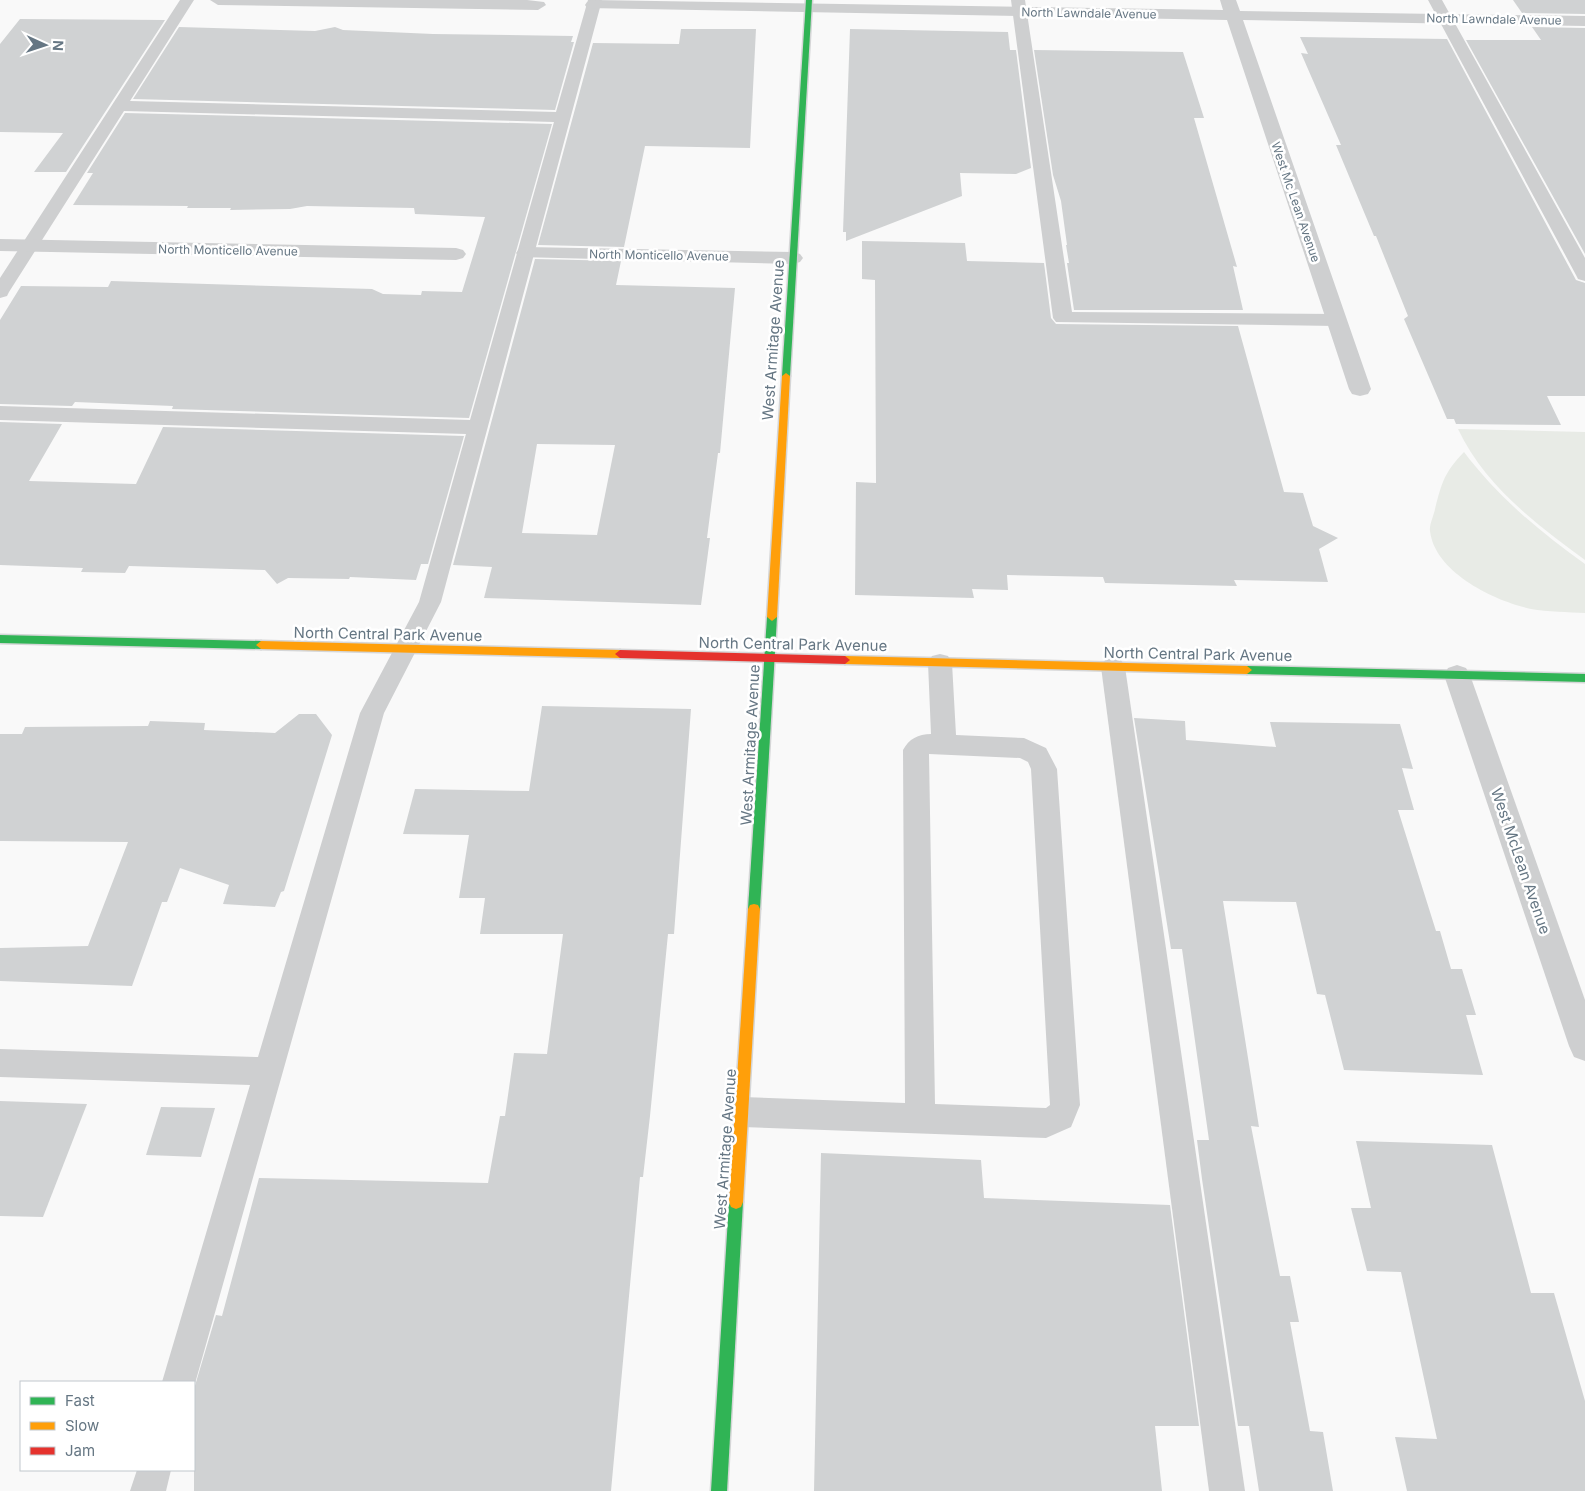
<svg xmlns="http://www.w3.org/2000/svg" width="1585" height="1491" viewBox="0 0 1585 1491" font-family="Inter,sans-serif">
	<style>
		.green { fill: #e8ebe6 }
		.building { fill: #d0d2d3; fill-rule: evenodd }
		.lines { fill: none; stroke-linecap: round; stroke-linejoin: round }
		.fast-casing { stroke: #d5d6d7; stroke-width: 3 }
		.slow-casing { stroke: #d5d6d7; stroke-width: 3 }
		.jam-casing { stroke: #d5d6d7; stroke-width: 3 }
		.lane { fill: #cecfd0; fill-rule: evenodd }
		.street { fill: #cecfd0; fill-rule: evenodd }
		.fast { fill: #30b455; fill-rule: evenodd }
		.slow { fill: #ff9f0a; fill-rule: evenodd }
		.jam { fill: #e5322d; fill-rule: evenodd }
		.labels { text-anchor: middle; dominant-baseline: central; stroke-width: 5; stroke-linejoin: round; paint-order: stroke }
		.far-street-label { font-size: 12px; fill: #657683; stroke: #fff }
		.street-label { font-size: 15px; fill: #657683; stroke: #fff }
	</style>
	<rect width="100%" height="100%" fill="#f9f9f9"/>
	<!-- green -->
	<g class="green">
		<path d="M 1458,429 L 1585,432 L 1585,560 C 1535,523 1485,486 1458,429 Z"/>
		<path d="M 1464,452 C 1498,497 1540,532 1585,564 L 1585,613 C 1568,612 1548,612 1531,609 C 1495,601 1435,573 1430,531 C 1429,525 1434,515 1435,509 C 1442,482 1444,473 1464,452 Z"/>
	</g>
	<!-- building -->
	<g class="building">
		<polygon points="1513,0 1585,0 1585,14 1522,13"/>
		<polygon points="20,19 165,20 66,172 34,172 63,133 0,132 0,44"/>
		<polygon points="179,27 315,31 335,27 343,30 433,34 573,36 571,42 574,42 555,110 133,99"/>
		<polygon points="1532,27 1585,28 1585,254 1466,40 1541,40"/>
		<polygon points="681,29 756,29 750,148 645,146 624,247 538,245 593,43 679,44"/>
		<polygon points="850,29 1008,32 1010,50 1016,50 1031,168 1016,174 960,173 962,196 846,241 846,232 843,232"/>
		<polygon points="1300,37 1447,39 1576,280 1585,283 1585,396 1547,396 1561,425 1456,424 1454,419 1447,419 1404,319 1408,316 1376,236 1374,236 1336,145 1341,145 1301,53 1308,54"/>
		<polygon points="1034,50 1183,52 1204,118 1194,118 1237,267 1233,266 1243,310 1074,310 1067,263 1069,263 1066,245 1067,245 1061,201 1053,175"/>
		<polygon points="125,113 552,124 469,418 172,409 173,406 75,402 72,406 0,404 0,320 21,286 108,287 111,281 372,289 383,294 421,295 422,291 462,292 485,217 415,214 414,208 307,206 290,209 230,210 231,208 187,208 188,206 73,205 93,173 87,173"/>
		<polygon points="862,241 965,243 967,261 1044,263 1051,318 1056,324 1238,326 1284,492 1303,493 1313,526 1338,538 1319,549 1328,582 1234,580 1237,586 1105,583 1103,577 1007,575 1008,590 972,589 974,598 855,595 856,482 876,483 875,280 862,279"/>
		<path d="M 535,259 L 621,261 L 616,285 L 735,288 L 720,453 L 718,453 L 707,538 L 710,538 L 701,605 L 484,598 L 492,567 L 453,565 ZM 537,444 L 615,445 L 597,535 L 522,533 Z"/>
		<polygon points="0,422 62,424 29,481 136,484 163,427 464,436 428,564 421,564 416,580 350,577 349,579 288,578 277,584 265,570 129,566 125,573 81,572 83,568 0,565"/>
		<polygon points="542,706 691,709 674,934 668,934 650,1116 643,1177 640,1177 611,1491 194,1491 194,1389 216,1315 222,1316 259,1178 488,1183 500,1116 505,1116 514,1053 547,1054 563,934 480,934 485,898 459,898 469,835 403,834 415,789 529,791"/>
		<polygon points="299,714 316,714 332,735 284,891 281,892 275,907 223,904 229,885 180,868 167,902 162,902 132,986 0,981 0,948 88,946 128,842 0,841 0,734 22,734 25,727 148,726 150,721 205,723 204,730 275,733"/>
		<polygon points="1134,718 1185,721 1186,740 1276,747 1270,722 1400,724 1413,769 1402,768 1414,810 1398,810 1436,931 1440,931 1451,969 1462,969 1476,1015 1466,1015 1483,1075 1344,1070 1325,995 1317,994 1296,902 1223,901 1259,1127 1251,1126 1280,1276 1290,1276 1299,1322 1290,1322 1310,1431 1323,1432 1333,1491 1259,1491 1249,1426 1238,1426 1202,1179 1197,1140 1209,1140 1182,949 1171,949"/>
		<polygon points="0,1101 87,1104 43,1217 0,1216"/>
		<polygon points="161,1107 215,1108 201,1157 146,1155"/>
		<polygon points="1356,1141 1492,1145 1531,1293 1554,1293 1585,1401 1585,1491 1407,1491 1395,1437 1437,1439 1401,1272 1367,1271 1351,1208 1371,1208"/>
		<polygon points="821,1153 981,1160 984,1198 1170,1205 1199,1426 1155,1426 1162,1491 814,1491"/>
	</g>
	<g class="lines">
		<!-- fast casing -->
		<g class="fast-casing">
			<g id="fast">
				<polygon points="806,0 812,0 790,376 786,379 782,376"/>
				<polygon points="772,613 777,617 760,909 758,913 754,914 750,913 748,909 767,617"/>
				<polygon points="0,635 261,641 266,645 261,649 0,643"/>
				<polygon points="1247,666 1585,674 1585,682 1247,674 1242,670"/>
				<polygon points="736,1195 741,1197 743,1202 727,1491 711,1491 729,1202 731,1197"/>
			</g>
		</g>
		<!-- slow casing -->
		<g class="slow-casing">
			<g id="slow">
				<polygon points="786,373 790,376 777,617 772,621 767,617 782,376"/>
				<polygon points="261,641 620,650 625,654 620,658 261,649 256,645"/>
				<polygon points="845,656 1247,666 1252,670 1247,674 845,664 840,660"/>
				<polygon points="754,904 758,905 760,909 743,1202 741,1207 736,1209 731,1207 729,1202 748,909 750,905"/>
			</g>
		</g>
		<!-- jam casing -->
		<g class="jam-casing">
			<polygon id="jam" points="620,650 845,656 850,660 845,664 620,658 615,654"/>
		</g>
		<!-- lane -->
		<g class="lane">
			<polygon points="180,0 194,0 130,101 556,112 588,0 602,0 441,602 384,713 194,1387 194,1382 162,1382 250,1085 0,1077 0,1049 258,1057 360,713 419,602 466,434 0,420 0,406 470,420 554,122 124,111 9,292 7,296 0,298 0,278"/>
			<polygon points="1011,0 1025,0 1072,312 1336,314 1343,316 1346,320 1343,324 1336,326 1056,322 1053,318"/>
			<polygon points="1428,0 1442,0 1585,258 1585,281 1578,279 1576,275"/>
			<path d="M 940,654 L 948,656 L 952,663 L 956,735 L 1024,738 L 1046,748 L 1057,769 L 1080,1105 L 1071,1127 L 1046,1138 L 742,1127 L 731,1122 L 727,1112 L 731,1102 L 742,1097 L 905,1103 L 903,750 C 909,739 918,734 931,734 L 928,663 L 932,656 ZM 929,754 L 1020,758 L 1028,762 L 1031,769 L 1050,1105 L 1046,1108 L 935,1104 Z"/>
			<polygon points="1113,658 1121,660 1125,667 1245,1491 1209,1491 1101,667 1105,660"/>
			<polygon points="137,1470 171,1470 166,1491 130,1491"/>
		</g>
		<!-- street -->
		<g class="street">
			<polygon points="210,0 527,0 544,2 546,5 538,10 218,5"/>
			<polygon points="593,0 1223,10 1220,0 1236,0 1240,11 1585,16 1585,26 1243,20 1371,389 1368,394 1360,396 1352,394 1349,389 1227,20 587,8 585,5 587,2"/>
			<polygon points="0,239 456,248 463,250 466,254 463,258 456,260 0,251"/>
			<polygon points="526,247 793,252 800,254 803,258 800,262 793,264 519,257 516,253 519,249"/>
			<polygon points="1457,665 1466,668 1470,675 1585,1000 1585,1061 1574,1057 1569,1046 1444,675 1448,668"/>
		</g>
		<!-- fast -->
		<use href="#fast" class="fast"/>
		<!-- slow -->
		<use href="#slow" class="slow"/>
		<!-- jam -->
		<use href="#jam" class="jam"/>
	</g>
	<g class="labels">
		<!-- far-street labels -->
		<g class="far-street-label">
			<text transform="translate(1089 13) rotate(1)">North Lawndale Avenue</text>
			<text transform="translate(1494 19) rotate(1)">North Lawndale Avenue</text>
			<text transform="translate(1296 202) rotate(71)">West Mc Lean Avenue</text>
			<text transform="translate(228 250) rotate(1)">North Monticello Avenue</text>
			<text transform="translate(659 255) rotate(1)">North Monticello Avenue</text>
		</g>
		<!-- street labels -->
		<g class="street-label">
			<text transform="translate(773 340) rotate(-86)">West Armitage Avenue</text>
			<text transform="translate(388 634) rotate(1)">North Central Park Avenue</text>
			<text transform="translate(793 644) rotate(1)">North Central Park Avenue</text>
			<text transform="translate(1198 654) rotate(1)">North Central Park Avenue</text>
			<text transform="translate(750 745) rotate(-87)">West Armitage Avenue</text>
			<text transform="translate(1521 861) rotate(71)">West McLean Avenue</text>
			<text transform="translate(725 1149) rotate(-86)">West Armitage Avenue</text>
		</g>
	</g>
	<!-- legend -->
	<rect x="20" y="1381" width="175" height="90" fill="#ffffff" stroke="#c1c8cd"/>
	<rect x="30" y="1397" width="25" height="8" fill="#30b455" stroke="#c1c8cd"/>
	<text x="65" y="1406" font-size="15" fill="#657683">Fast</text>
	<rect x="30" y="1422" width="25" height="8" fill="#ff9f0a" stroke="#c1c8cd"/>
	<text x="65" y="1431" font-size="15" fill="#657683">Slow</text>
	<rect x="30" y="1447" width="25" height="8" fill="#e5322d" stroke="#c1c8cd"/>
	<text x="65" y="1456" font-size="15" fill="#657683">Jam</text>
	<!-- north arrow -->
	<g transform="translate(45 45) rotate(93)" stroke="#ffffff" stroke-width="4" paint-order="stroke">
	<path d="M0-4L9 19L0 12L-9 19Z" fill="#657683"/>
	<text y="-8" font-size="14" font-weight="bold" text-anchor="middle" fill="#657683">N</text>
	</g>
</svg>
